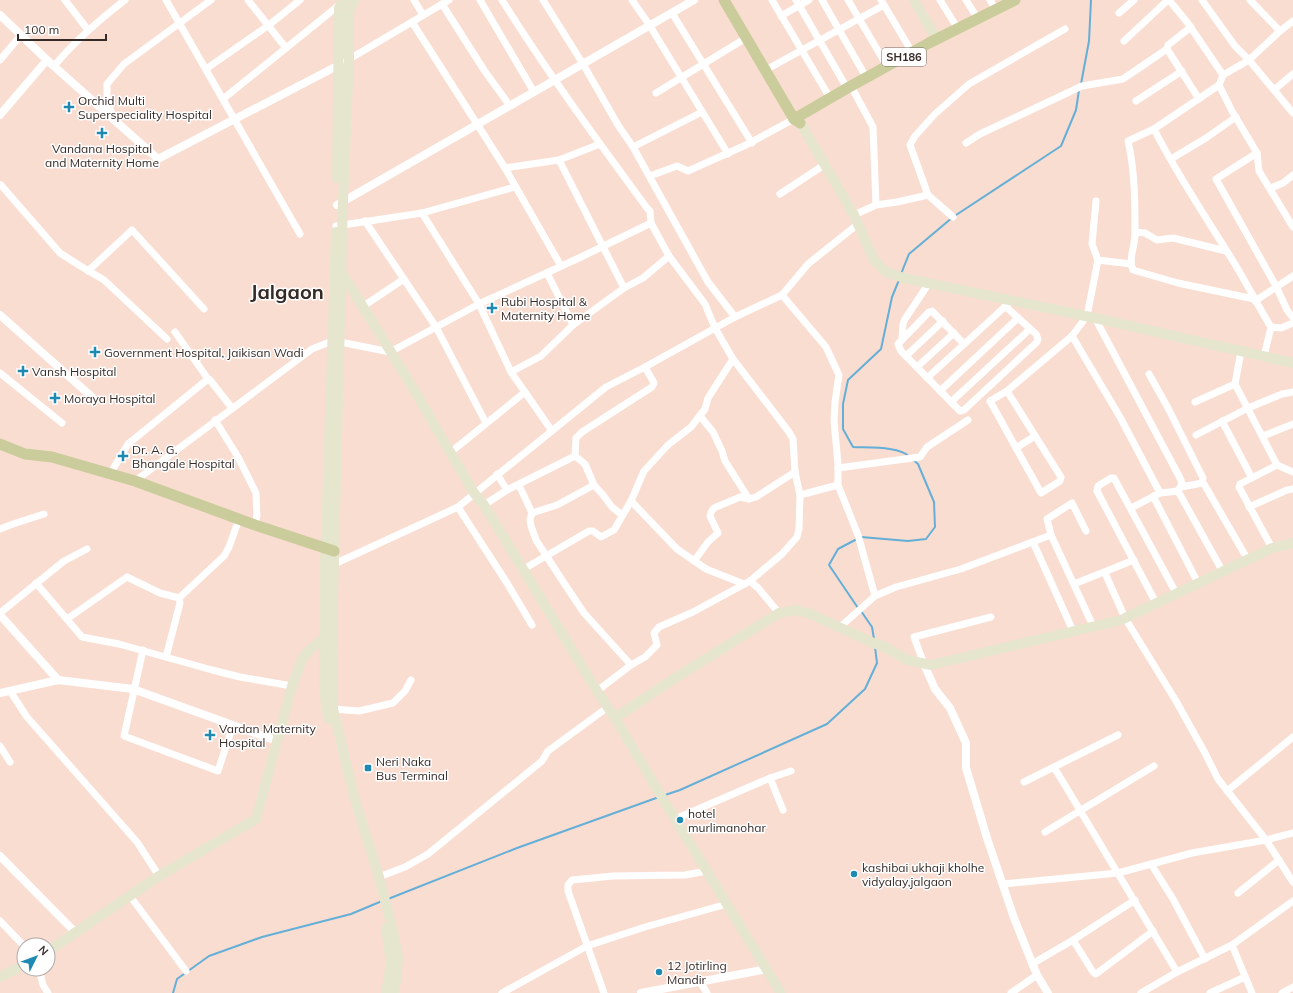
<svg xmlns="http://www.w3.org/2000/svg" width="1293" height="993" viewBox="0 0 1293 993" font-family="Mulish,sans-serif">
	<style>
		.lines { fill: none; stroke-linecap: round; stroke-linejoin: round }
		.stream { stroke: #64afd8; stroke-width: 2 }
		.minor { stroke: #fff; stroke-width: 7 }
		.tertiary { stroke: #fff; stroke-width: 8 }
		.secondary { stroke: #e5e6cd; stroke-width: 10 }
		.primary { stroke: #cbcc9b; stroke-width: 11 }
		.poi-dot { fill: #1e8ab1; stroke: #fff; stroke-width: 1.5 }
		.labels { text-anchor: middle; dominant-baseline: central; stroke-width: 3; stroke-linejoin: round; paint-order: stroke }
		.shield { fill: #fff; stroke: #726a67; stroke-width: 1 }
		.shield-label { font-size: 11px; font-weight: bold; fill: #362a26 }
		.poi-label { font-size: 12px; fill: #362a26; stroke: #fff; text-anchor: start }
		.town-label { font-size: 20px; font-weight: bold; fill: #362a26; stroke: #fff }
	</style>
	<rect width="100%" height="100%" fill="#faddd1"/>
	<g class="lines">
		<!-- stream -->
		<g class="stream">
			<polyline points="1081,84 1089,41 1091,0"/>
			<polyline points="901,274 909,254 953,217 1061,146 1076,110 1079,90"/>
			<path d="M 899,280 L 892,297 L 881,349 L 848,380 L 843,404 L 843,429 L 853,447 C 869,448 899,446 910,457"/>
			<polyline points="861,537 908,541 926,539 935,527 934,502 918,464 913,460"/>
			<polyline points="857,539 838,549 829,565 858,608"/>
			<polyline points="861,611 872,627 874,639"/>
			<polyline points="665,795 680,790 827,724 865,689 877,663 875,647"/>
			<polyline points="388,899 517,848 659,797"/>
			<polyline points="173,993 177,979 209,956 262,937 351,914 382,901"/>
		</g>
		<!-- minor -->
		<g class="minor">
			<polyline points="65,0 88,30"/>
			<polyline points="166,0 300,234"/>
			<polyline points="248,0 286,48"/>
			<polyline points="414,0 423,15"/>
			<polyline points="480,0 534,92"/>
			<path d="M 502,0 C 547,72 597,140 647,208 L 650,211 L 651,223 L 669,256 L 705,304 L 715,328 L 733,359 L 789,432 L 793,439 L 795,472 L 800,495 L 799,529 L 797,537 L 782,554 L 750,581 L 693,612 L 659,627 L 654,633 L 657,645 L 645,657 L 631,665 L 597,691"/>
			<polyline points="543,0 583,64 618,125 633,147 708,282 735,317"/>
			<polyline points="632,0 650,26 728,154"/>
			<polyline points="772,0 830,98"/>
			<polyline points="796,0 847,88"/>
			<polyline points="822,0 866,77"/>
			<polyline points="848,0 887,66"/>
			<polyline points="881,0 912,52"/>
			<polyline points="940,0 958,29"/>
			<polyline points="966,0 978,19"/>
			<polyline points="990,0 996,10"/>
			<polyline points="1169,0 1187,22 1223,75 1219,85 1232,111 1257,153 1259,171 1293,227"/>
			<polyline points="1202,0 1235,46 1249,60 1293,113"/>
			<polyline points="1250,0 1280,31"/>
			<polyline points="442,4 484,70 510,106"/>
			<polyline points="672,13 752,143"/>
			<polyline points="1119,13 1134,0"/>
			<polyline points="781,16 809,0"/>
			<polyline points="412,22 505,168 561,266"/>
			<polyline points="1124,41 1168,0"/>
			<polyline points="1167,49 1199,99"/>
			<polyline points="0,60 21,35"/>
			<polyline points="346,61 449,0"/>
			<path d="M 54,66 C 75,41 99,20 125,0"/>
			<polyline points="771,67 884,5"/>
			<polyline points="206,69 269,25 300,0"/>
			<polyline points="1223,75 1249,60 1280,31 1293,21"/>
			<path d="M 1219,85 L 1154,129 L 1128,141 C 1135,171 1135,203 1135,234 C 1135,246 1128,259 1133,270 L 1178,283 L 1254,299"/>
			<polyline points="851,86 873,127 876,205"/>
			<polyline points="1274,90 1293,74"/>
			<polyline points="656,93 746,38"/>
			<polyline points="223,99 338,6"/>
			<polyline points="1136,101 1182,71"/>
			<polyline points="114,120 107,100 107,84 124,64 211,0"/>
			<path d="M 1154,129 C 1179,179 1211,224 1239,271 C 1250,290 1260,309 1271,327 L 1264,356"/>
			<polyline points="966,143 980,134 1082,86 1123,79 1167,49 1168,45 1191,27"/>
			<polyline points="633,147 702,112"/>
			<polyline points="1257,153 1216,179 1276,286 1287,310 1293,318"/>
			<polyline points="1171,159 1206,138 1236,117"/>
			<polyline points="559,160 624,288"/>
			<polyline points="505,168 559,160 600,144"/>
			<polyline points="650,176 677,166 688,171 746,145 794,119"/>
			<polyline points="1,185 60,253 82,267 104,280 167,339"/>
			<polyline points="1271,188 1283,183 1293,175"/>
			<polyline points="780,194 824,165"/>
			<polyline points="1096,201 1092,244 1098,260 1131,264"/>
			<polyline points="422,213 515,187"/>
			<polyline points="854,215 876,205 897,202 928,195"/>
			<polyline points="953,217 928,195 910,145 915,136 935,114 969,84 1065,29"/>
			<polyline points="365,221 436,327 486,423"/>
			<polyline points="336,226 422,213 479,304 511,372 552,431"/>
			<polyline points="1135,235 1136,232 1145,233 1157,240 1173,238 1226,251"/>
			<polyline points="88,271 132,230 204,309"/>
			<polyline points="547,273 573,325"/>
			<polyline points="782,295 826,347 839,375 835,402 834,421 838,464 838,485 800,495"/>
			<polyline points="1255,301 1293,276"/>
			<polyline points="362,307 404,279"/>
			<polyline points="1095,318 1181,480 1182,484 1178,491"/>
			<polyline points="1271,327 1281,328 1293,323"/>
			<polyline points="175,332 208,379 210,380 232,408"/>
			<polyline points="1072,336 1120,417 1160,493"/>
			<polyline points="902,339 903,324 905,319 929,283"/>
			<polyline points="340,342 390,352 479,304 579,258 651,223"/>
			<polyline points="964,344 932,311 929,312 898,344 901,351 960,411 964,410 1037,342 1038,339 1036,334 1005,306"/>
			<polyline points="1241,351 1235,384 1277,465 1240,484 1239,487 1272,548"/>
			<polyline points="906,356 943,321"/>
			<polyline points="917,367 954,333"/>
			<polyline points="511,372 541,356 573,325 624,288 643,278 669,256"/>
			<polyline points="0,373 62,423"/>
			<polyline points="1149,374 1168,408 1203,478 1202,483"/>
			<polyline points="927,378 1008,304"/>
			<polyline points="940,391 1018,318"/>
			<polyline points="1007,391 1061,477 1060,481 1041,493 990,401 1007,391 1072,336 1087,316 1098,260"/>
			<polyline points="951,402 1030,329"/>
			<polyline points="1195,402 1235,384"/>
			<polyline points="700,416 713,432 722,451 725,461 749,499"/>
			<polyline points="215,420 238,457 256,493 257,515 255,525"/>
			<polyline points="1222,421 1252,478"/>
			<polyline points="1196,435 1248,408 1282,394 1293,392"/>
			<polyline points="1263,436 1293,424"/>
			<polyline points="1016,448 1035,436"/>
			<polyline points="451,452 525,392"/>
			<polyline points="575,456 585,464 594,485 603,495 612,507 622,515"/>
			<polyline points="1277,465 1293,472"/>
			<polyline points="838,468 920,457 927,447 968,420"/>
			<polyline points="110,474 128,444 208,379"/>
			<polyline points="497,474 507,490"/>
			<polyline points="135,481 312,349 332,341"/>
			<polyline points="519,485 532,513 530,520 531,526 536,540 562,580 584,613 631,665"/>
			<polyline points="838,485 858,535 875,596"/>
			<polyline points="1181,487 1202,483 1204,484 1248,560"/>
			<polyline points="1153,496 1198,583"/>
			<polyline points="631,501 677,549 706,569 744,584"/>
			<polyline points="484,505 507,490 575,456 576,438 582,432 652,387 654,383 645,367"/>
			<polyline points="458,507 507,583 532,625"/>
			<polyline points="1249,507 1287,490 1293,489"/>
			<polyline points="1131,508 1160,493 1178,491 1223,572"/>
			<polyline points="532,513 557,505 594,485"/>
			<polyline points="0,529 13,524 44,514"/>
			<polyline points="1086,531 1072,503 1047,519 1051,535 1093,626"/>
			<polyline points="1033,542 1073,631"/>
			<polyline points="694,561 708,542 718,533 710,516 711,512 714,508 740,497 749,499 756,497 795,472"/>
			<polyline points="330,566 458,507 606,387 645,367 735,317 782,295 808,264 858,224"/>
			<polyline points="522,570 589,531 593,531 601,537 614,530 631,501 644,471 668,445 691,427 705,409 708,398 733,359"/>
			<polyline points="1105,573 1125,618 1176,701 1205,753 1218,779 1266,840 1293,882"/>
			<polyline points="750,581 758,588 779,613"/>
			<polyline points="36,583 82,637 119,644 212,670 240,677 292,686"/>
			<polyline points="1074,584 1134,560"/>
			<polyline points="1156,603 1097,491 1098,486 1111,478 1114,478 1115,480 1176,593"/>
			<polyline points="0,613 64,561 87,549"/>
			<polyline points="67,619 127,577 160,593 179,598"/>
			<polyline points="840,627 875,596 896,587 961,569 1051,535"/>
			<polyline points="143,650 124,736 218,771 233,725"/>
			<polyline points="166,657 180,603 179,598 224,556 229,547 239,519"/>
			<polyline points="924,664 914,637 991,617"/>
			<polyline points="10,691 27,717 137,842 159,876"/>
			<polyline points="333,709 359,711 393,703 405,691 411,680"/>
			<polyline points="0,746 10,762"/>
			<polyline points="1054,767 1177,972"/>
			<polyline points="770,778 783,810"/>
			<polyline points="1024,782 1118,735"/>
			<polyline points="1227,791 1293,737"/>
			<polyline points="675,819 770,778 791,771"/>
			<polyline points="1045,832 1154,766"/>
			<polyline points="1151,864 1173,899 1205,959"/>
			<polyline points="379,877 405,867 428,854 542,761 548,751 608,707"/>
			<polyline points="1003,884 1118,873 1192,853 1266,840 1293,833"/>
			<polyline points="1238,893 1279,860"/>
			<polyline points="130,896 186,971"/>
			<polyline points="0,921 24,946"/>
			<polyline points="1073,940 1135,900"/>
			<polyline points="1232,945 1293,901"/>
			<polyline points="1032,964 1073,940 1093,972 1096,974 1153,931"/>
			<polyline points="39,969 43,985 48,993"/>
			<polyline points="700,982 707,993"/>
			<polyline points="502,993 587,946 645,927 727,904"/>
			<polyline points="604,993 568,891 568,885 572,880 613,876 685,875 707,871"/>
			<polyline points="1011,993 1037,975"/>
			<polyline points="1141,993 1177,972 1232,945 1252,993"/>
			<polyline points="1210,993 1245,977"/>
			<polyline points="1282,993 1293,987"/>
		</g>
		<!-- tertiary -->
		<g class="tertiary">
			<polyline points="0,15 47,60 158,159 339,65"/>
			<polyline points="0,115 47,60"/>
			<polyline points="337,205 694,0"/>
			<polyline points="0,315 92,397"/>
			<polyline points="0,615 58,680"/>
			<polyline points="924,664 935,689 950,708 966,743 966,768 987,838 1014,918 1037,975 1048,993"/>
			<polyline points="0,693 58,680 133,689 277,741"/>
			<polyline points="0,856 76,933"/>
			<polyline points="641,993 767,969"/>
		</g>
		<!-- secondary -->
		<g class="secondary">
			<polyline points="354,0 349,12 349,59 343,201 332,638 333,709 355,800 379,877 394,936 398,958 396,981 394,993"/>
			<polyline points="914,0 937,40"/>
			<polyline points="801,124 854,215 874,260 886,272 904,278 1095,318 1293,363"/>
			<polyline points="337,178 339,8 344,0"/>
			<polyline points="342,273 407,378 474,493 484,505 597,691 615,718 660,794 781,993"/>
			<polyline points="615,718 672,680 779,613 797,610 813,615 871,642 887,648 907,660 931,665 1121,620 1272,548 1293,543"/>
			<polyline points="329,719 326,709 324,679 325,568 336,232"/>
			<polyline points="386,928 391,963 386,993"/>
			<polyline points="48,951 159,876 256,819 292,686 303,657 313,647 324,638 328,638"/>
			<polyline points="0,977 24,965"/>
		</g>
		<!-- primary -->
		<g class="primary">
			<polyline points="724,0 794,119 800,123"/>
			<polyline points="794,119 851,86 929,43 1015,0"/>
			<polyline points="0,444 25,454 52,457 135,481 255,525 334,551"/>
		</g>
	</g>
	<!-- markers -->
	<g class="poi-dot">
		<path d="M67 101h4v4h4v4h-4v4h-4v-4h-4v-4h4z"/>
		<path d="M100 127h4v4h4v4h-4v4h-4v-4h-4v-4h4z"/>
		<path d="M490 302h4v4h4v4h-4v4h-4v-4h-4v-4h4z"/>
		<path d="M93 346h4v4h4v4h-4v4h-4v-4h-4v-4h4z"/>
		<path d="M21 365h4v4h4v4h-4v4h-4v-4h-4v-4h4z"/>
		<path d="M53 392h4v4h4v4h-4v4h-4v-4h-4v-4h4z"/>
		<path d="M121 450h4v4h4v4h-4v4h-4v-4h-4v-4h4z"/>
		<path d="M208 729h4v4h4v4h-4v4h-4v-4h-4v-4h4z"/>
		<rect x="364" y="764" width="8" height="8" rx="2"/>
		<circle cx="680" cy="820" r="4"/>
		<circle cx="854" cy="874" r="4"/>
		<circle cx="659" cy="972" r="4"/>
	</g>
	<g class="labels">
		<!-- shield labels -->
		<rect class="shield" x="882" y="48" width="44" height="18" rx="3"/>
		<g class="shield-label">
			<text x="904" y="57">SH186</text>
		</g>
		<!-- poi labels -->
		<g class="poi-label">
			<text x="78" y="100">Orchid Multi<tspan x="78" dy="14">Superspeciality Hospital</tspan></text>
			<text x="102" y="148" text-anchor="middle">Vandana Hospital<tspan x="102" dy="14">and Maternity Home</tspan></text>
			<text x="501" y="301">Rubi Hospital &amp;<tspan x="501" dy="14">Maternity Home</tspan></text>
			<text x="104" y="352">Government Hospital, Jaikisan Wadi</text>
			<text x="32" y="371">Vansh Hospital</text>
			<text x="64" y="398">Moraya Hospital</text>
			<text x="132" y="449">Dr. A. G.<tspan x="132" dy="14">Bhangale Hospital</tspan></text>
			<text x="219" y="728">Vardan Maternity<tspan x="219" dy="14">Hospital</tspan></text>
			<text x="376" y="761">Neri Naka<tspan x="376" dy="14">Bus Terminal</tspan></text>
			<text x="688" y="813">hotel<tspan x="688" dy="14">murlimanohar</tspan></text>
			<text x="862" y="867">kashibai ukhaji kholhe<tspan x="862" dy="14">vidyalay,jalgaon</tspan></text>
			<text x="667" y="965">12 Jotirling<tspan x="667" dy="14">Mandir</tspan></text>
		</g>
		<!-- town labels -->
		<g class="town-label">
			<text x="287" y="291">Jalgaon</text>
		</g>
	</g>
	<!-- north arrow -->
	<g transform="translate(36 957) rotate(48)"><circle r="19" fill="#ffffff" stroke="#afaaa8"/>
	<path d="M0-3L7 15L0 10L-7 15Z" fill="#1e8ab1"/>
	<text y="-6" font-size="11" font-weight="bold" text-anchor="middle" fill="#362a26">N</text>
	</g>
	<!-- scale -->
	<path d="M18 34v6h88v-6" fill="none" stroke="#362a26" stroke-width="2"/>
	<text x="24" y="34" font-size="12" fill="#362a26" stroke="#ffffff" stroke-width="3" paint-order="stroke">100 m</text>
</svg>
